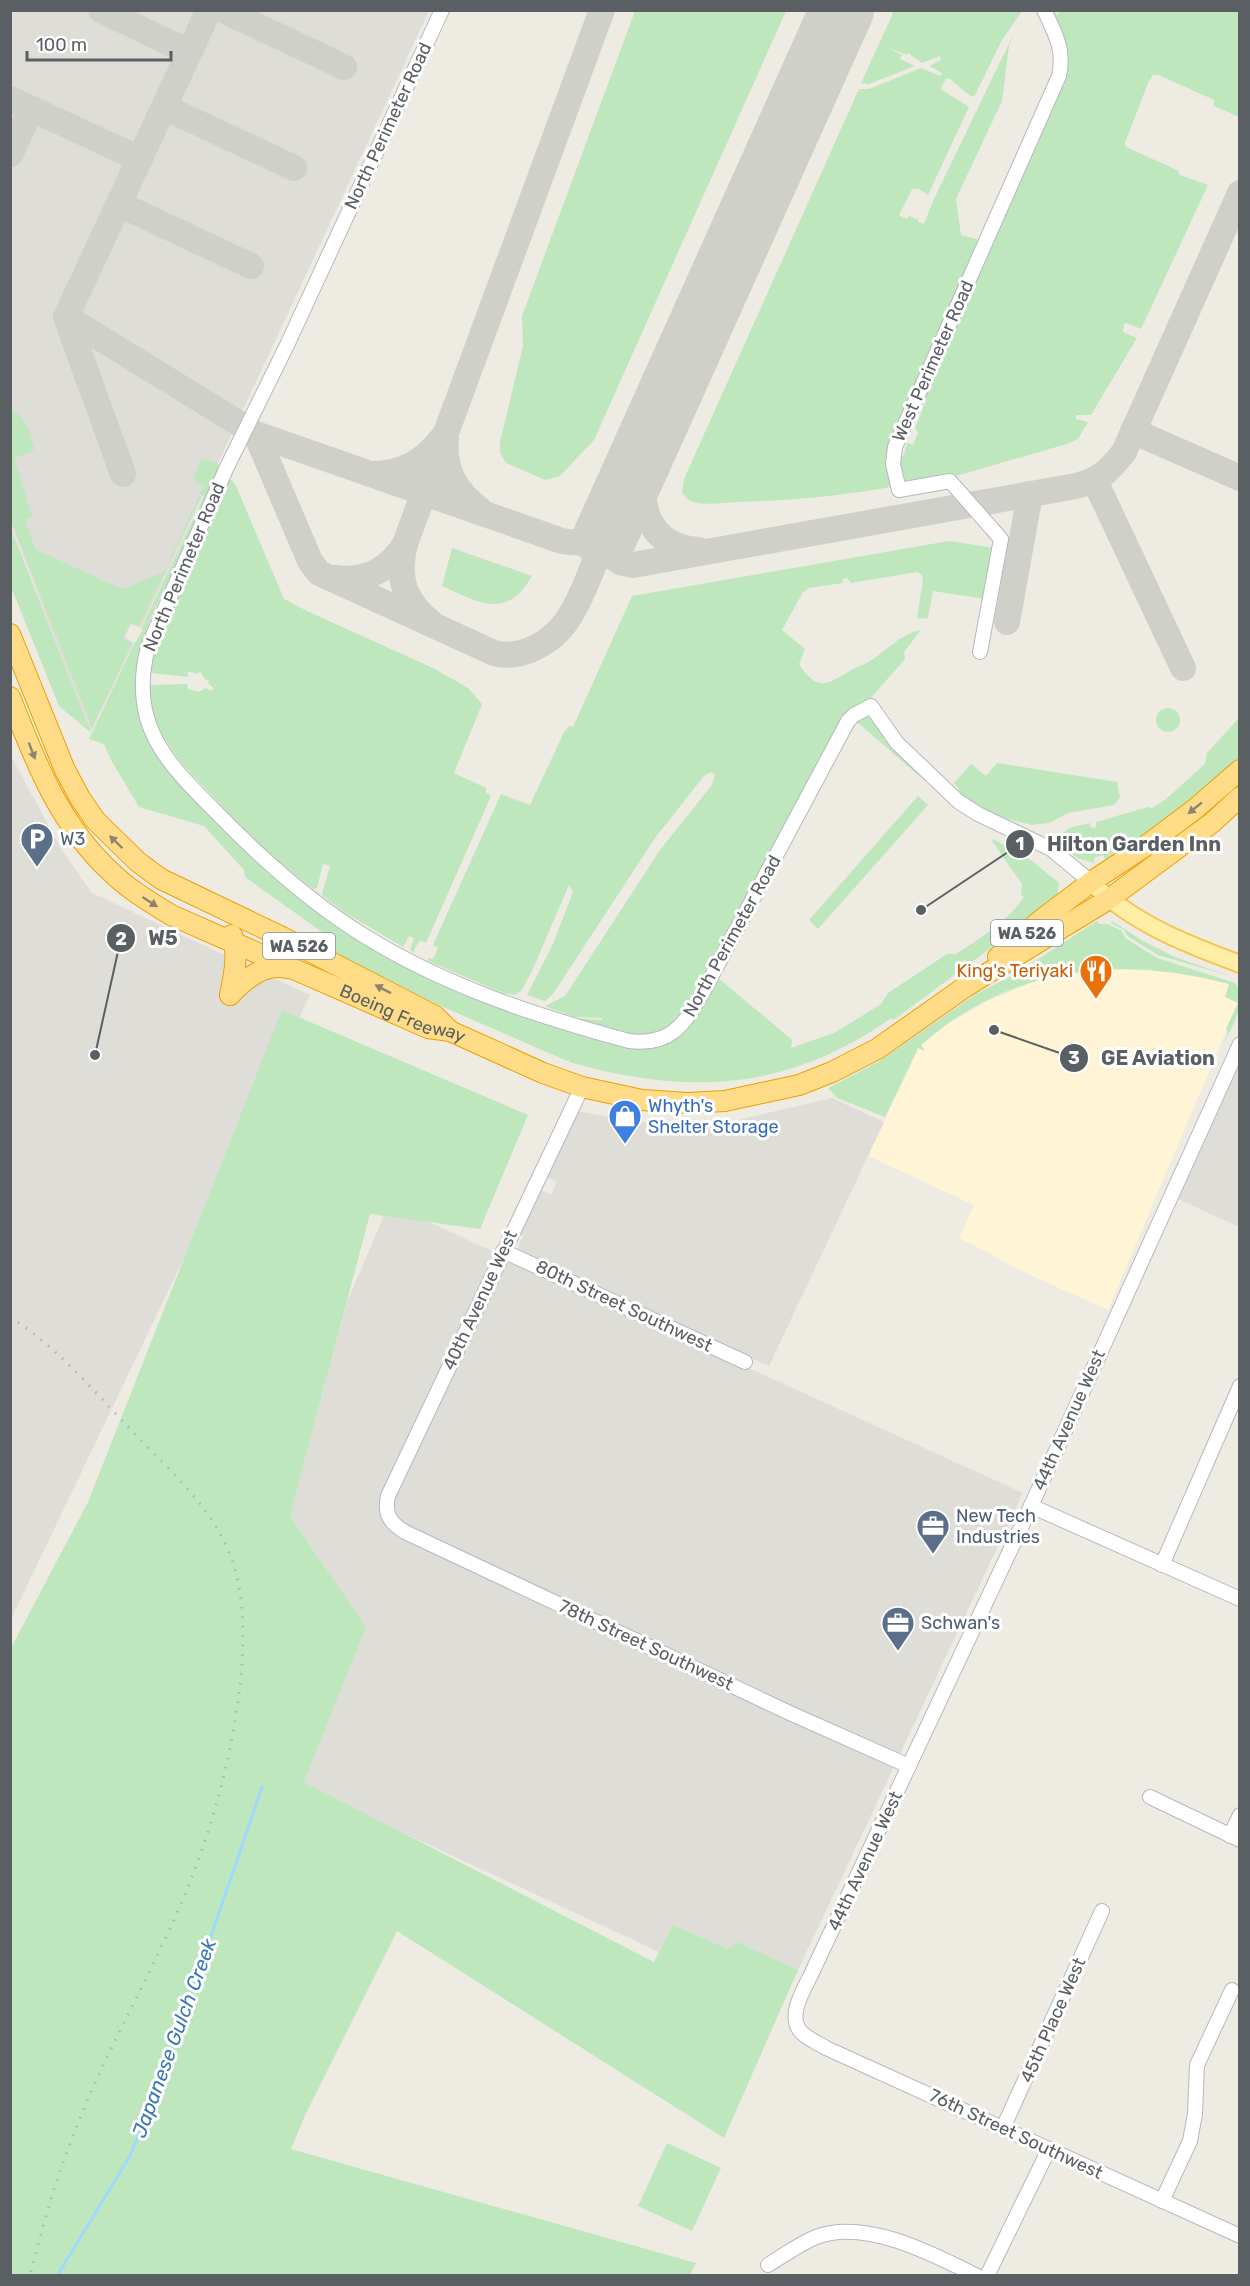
<svg xmlns="http://www.w3.org/2000/svg" width="1250" height="2286" viewBox="0 0 1250 2286" font-family="Rubik,sans-serif">
	<style>
		.commercial { fill: #fff4d6 }
		.industrial { fill: #deddd7 }
		.green { fill: #bee7bd }
		.lines { fill: none; stroke-linecap: round; stroke-linejoin: round }
		.stream { stroke: #a1d8ff; stroke-width: 3 }
		.taxiway { stroke: #d0d0cb; stroke-width: 26 }
		.runway { stroke: #d0d0cb; stroke-width: 64 }
		.minor-casing { stroke: #b5b8bd; stroke-width: 16 }
		.major-casing { stroke: #f6c452; stroke-width: 20 }
		.highway-casing { stroke: #f09e00; stroke-width: 22 }
		.minor { stroke: #fff; stroke-width: 14 }
		.major { stroke: #ffeea6; stroke-width: 16 }
		.highway { stroke: #fd8; stroke-width: 20 }
		.rail { stroke: #b3b4b4; stroke-width: 3; stroke-dasharray: 1.5 8; stroke-linecap: butt }
		.oneway { fill: #8c856e }
		.labels { text-anchor: middle; dominant-baseline: central; stroke-width: 6; stroke-linejoin: round; paint-order: stroke }
		.shield { fill: #fff; stroke: #8c8f92; stroke-width: 1.5 }
		.shield-label { font-size: 16px; font-weight: bold; fill: #5a5f63 }
		.street-label { font-size: 18px; fill: #5a5f63; stroke: #fff }
		.service-label { font-size: 18px; fill: #4e5e75; stroke: #fff; text-anchor: start }
		.food-label { font-size: 18px; fill: #c56008; stroke: #fff; text-anchor: end }
		.shop-label { font-size: 18px; fill: #366cbe; stroke: #fff; text-anchor: start }
		.water-label { font-size: 20px; font-style: italic; fill: #3a79b5; stroke: #fff }
		.leader { fill: none; stroke: #5a5f63; stroke-width: 2 }
		.callout-dot { fill: #5a5f63; stroke: #fff; stroke-width: 2 }
		.mark-label { font-size: 18px; text-anchor: middle; font-weight: bold; fill: #fff }
		.callout-label { font-size: 20px; text-anchor: middle; font-weight: bold; fill: #5a5f63; stroke: #fff; stroke-width: 6; stroke-linejoin: round; paint-order: stroke }
	</style>
	<rect width="100%" height="100%" fill="#eeebe2"/>
	<!-- commercial -->
	<polygon class="commercial" points="1140,966 1188,972 1229,984 1238,1003 1108,1310 1015,1268 987,1252 959,1238 974,1205 868,1156 919,1048 947,1024 988,1001 1038,980 1090,971"/>
	<!-- industrial -->
	<g class="industrial">
		<polygon points="11,11 429,11 141,628 131,624 125,637 134,643 92,730 89,729 11,524"/>
		<polygon points="10,754 61,849 92,893 310,995 11,1619"/>
		<polygon points="1239,1062 1239,1227 1176,1198"/>
		<polygon points="832,1098 884,1122 769,1366 517,1249 523,1236 520,1234 540,1190 551,1195 557,1182 545,1176 575,1111 644,1122 725,1123"/>
		<polygon points="389,1204 1023,1493 798,1970 738,1942 728,1949 673,1925 659,1952 393,1828 304,1782 366,1627 290,1516 347,1302"/>
	</g>
	<!-- green -->
	<g class="green">
		<polygon points="1061,10 1239,11 1239,117 1214,106 1214,100 1159,75 1153,75 1148,83 1125,143 1126,147 1177,170 1180,175 1208,185 1141,329 1127,323 1124,324 1123,332 1137,338 1091,415 1076,415 1076,419 1088,422 1078,439 1070,443 956,476 906,484 902,482 899,467 900,451 903,458 907,443 913,445 918,433 915,428 926,401 924,395 1063,82 1050,11 1054,11 1057,15"/>
		<polygon points="635,11 786,11 594,440 560,476 545,480 506,463 500,453 500,442 523,346 522,316"/>
		<path d="M 894,11 L 1022,11 L 1002,40 L 974,97 C 963,93 959,85 949,78 L 946,79 L 941,88 L 942,90 L 969,107 L 928,195 L 919,189 L 912,189 L 899,215 L 907,219 L 909,216 L 919,220 L 918,222 L 924,224 L 933,201 L 1015,31 L 1009,46 L 1002,101 L 956,199 L 961,235 L 980,240 L 907,405 L 891,487 C 840,496 789,501 737,502 C 722,503 705,506 690,501 L 682,493 L 684,479 L 859,89 L 869,89 L 921,68 L 940,76 L 942,73 L 929,66 L 941,60 L 940,56 L 922,63 L 908,53 L 907,55 L 885,46 L 902,55 L 900,59 L 915,66 L 869,84 L 861,83 Z"/>
		<path d="M 11,411 C 26,412 29,435 34,447 L 33,451 L 14,458 L 32,516 L 26,520 L 35,549 L 117,587 L 123,589 L 164,572 L 199,496 L 201,496 L 139,626 L 130,623 L 123,639 L 132,643 L 92,727 L 11,520 Z"/>
		<path d="M 204,459 L 218,464 L 219,469 C 204,503 188,536 173,570 C 147,627 117,679 150,741 L 250,853 L 418,970 L 658,1046 C 694,1035 700,1008 717,977 L 792,1040 L 791,1048 L 834,1033 L 857,1019 L 881,1004 L 888,993 L 947,954 L 956,954 C 982,936 1005,924 1024,897 L 1021,895 L 1022,884 L 992,841 L 993,839 L 1032,861 L 1059,883 L 1058,893 L 1062,895 L 895,1019 L 890,1019 C 787,1091 688,1096 569,1062 L 569,1060 L 567,1061 L 441,1006 L 325,949 L 322,932 L 245,877 L 244,870 L 204,826 L 139,807 L 111,760 L 104,744 L 89,739 L 134,644 L 143,630 L 141,629 L 204,496 L 200,494 L 203,487 L 195,483 L 196,480 L 193,478 L 201,460 Z"/>
		<path d="M 229,480 L 232,480 L 236,486 L 284,599 L 309,612 L 433,668 L 468,688 L 482,704 L 454,773 L 486,788 L 486,793 L 491,796 L 426,943 L 420,940 L 414,950 L 415,953 L 410,950 L 414,938 L 409,936 L 403,947 L 344,912 L 323,896 L 322,894 L 330,866 L 323,864 L 317,888 L 313,889 C 299,877 284,866 270,854 C 251,837 233,818 215,799 C 184,766 150,734 150,686 L 151,685 L 187,684 L 188,689 L 199,692 L 206,688 L 210,691 L 214,689 L 208,683 L 209,679 L 206,681 L 200,671 L 197,674 L 188,671 L 188,677 L 151,673 L 150,666 L 164,623 Z"/>
		<polygon points="11,528 91,733 59,706 11,587 11,538 13,539"/>
		<path d="M 949,541 L 994,548 L 985,599 L 933,591 L 928,618 L 917,619 L 923,579 L 921,574 L 917,572 L 851,583 L 847,578 L 843,579 L 843,583 L 809,588 L 803,592 L 782,630 L 805,649 L 799,664 C 820,697 832,680 857,667 C 861,665 866,664 870,661 C 886,651 902,633 921,630 L 904,652 L 905,659 L 869,700 L 730,929 L 725,933 L 725,937 L 684,1015 L 670,1027 L 656,1034 L 633,1034 L 575,1018 L 602,1020 L 602,1018 L 574,1017 L 545,1006 L 565,996 L 660,850 L 712,785 L 715,775 L 711,772 L 704,776 L 655,838 L 553,994 L 545,1001 L 527,995 L 553,944 L 573,892 L 569,885 L 532,971 L 522,990 L 515,995 L 503,993 L 428,961 L 428,958 L 433,959 L 438,948 L 433,945 L 501,794 L 530,805 L 564,732 L 569,726 L 573,727 L 632,596 Z"/>
		<path d="M 452,548 L 532,576 C 507,620 479,603 442,586 Z"/>
		<circle cx="1168" cy="720" r="12"/>
		<polygon points="865,716 873,719 927,780 925,781 856,721"/>
		<polygon points="1239,718 1239,760 1152,832 1128,843 1105,859 1103,855 1094,858 1094,863 1078,858 1062,847 1060,836 1069,828 1090,823 1090,827 1094,828 1096,827 1096,822 1148,807 1152,808 1165,800 1205,764 1207,753"/>
		<polygon points="997,763 1117,782 1120,797 1114,805 1068,813 1049,823 1032,825 988,814 960,795 959,789 954,783 971,764 986,776"/>
		<polygon points="918,796 928,805 818,929 809,920"/>
		<path d="M 1097,921 L 1099,924 L 1107,924 L 1122,931 L 1125,938 L 1157,958 L 1235,983 C 1250,1000 1230,1030 1222,1047 L 1228,1033 L 1226,1029 L 1238,1003 L 1225,997 L 1229,984 C 1117,954 1010,967 921,1045 L 925,1051 L 918,1048 L 885,1117 L 837,1098 L 828,1088 L 878,1062 L 976,994 L 1015,974 Z"/>
		<polygon points="1112,921 1143,941 1175,957 1230,976 1158,955 1127,936 1124,930 1111,923"/>
		<polygon points="282,1010 528,1115 480,1229 370,1214 290,1516 366,1627 304,1782 654,1962 673,1925 728,1949 738,1942 798,1970 724,2138 397,1931 306,2113 291,2149 696,2263 690,2275 11,2275 11,1648 88,1502"/>
		<polygon points="667,2143 721,2168 692,2231 638,2206"/>
	</g>
	<g class="lines">
		<!-- stream -->
		<polyline class="stream" points="57,2276 130,2156 164,2073 262,1787"/>
		<!-- taxiway -->
		<g class="taxiway">
			<polyline points="101,10 189,52"/>
			<path d="M 209,10 L 66,317 L 256,434 L 562,541 C 579,544 589,543 605,537"/>
			<polyline points="223,10 344,67"/>
			<polyline points="10,99 140,159"/>
			<polyline points="164,107 294,168"/>
			<polyline points="10,154 32,109"/>
			<polyline points="119,204 251,266"/>
			<polyline points="66,317 123,474"/>
			<polyline points="1133,431 1240,478"/>
			<path d="M 256,434 L 310,561 L 319,573 L 494,653 C 520,660 550,644 566,622 C 583,597 593,565 605,537"/>
			<path d="M 446,440 C 443,469 456,492 479,509"/>
			<path d="M 642,456 C 640,500 643,547 699,550"/>
			<path d="M 373,474 C 401,474 425,461 442,438"/>
			<polyline points="1095,481 1183,668"/>
			<path d="M 605,537 L 608,544 L 609,553 L 620,562 L 633,565 L 1076,486 C 1100,480 1109,471 1124,452 L 1240,193"/>
			<path d="M 335,578 C 366,582 389,570 405,544"/>
			<polyline points="1007,622 1030,494"/>
			<path d="M 434,625 C 405,603 396,580 405,544 L 602,10"/>
		</g>
		<!-- runway -->
		<polyline class="runway" points="605,537 842,10"/>
		<!-- minor casing -->
		<g class="minor-casing">
			<g id="minor">
				<path d="M 442,10 L 288,343 L 226,469 L 148,647 C 128,726 167,763 220,816 C 263,860 310,902 363,935 C 445,986 536,1016 629,1041 C 670,1046 683,1026 702,994 L 848,721 L 854,715 L 871,706 L 897,743 L 959,802 L 978,814 L 1051,849 L 1091,882"/>
				<path d="M 980,652 L 1001,539 L 950,481 L 899,490 L 893,464 L 895,447 L 1059,76 C 1065,50 1055,33 1044,10"/>
				<path d="M 1240,1044 L 1031,1506 L 815,1966 C 808,1984 785,2014 801,2032 C 808,2039 818,2043 826,2048 L 1240,2236"/>
				<path d="M 582,1087 L 388,1496 C 384,1514 390,1523 405,1532 L 792,1714 L 909,1766"/>
				<polyline points="503,1251 745,1362"/>
				<polyline points="1031,1506 1240,1599"/>
				<polyline points="1162,1565 1240,1386"/>
				<polyline points="1150,1797 1240,1840"/>
				<polyline points="1230,1836 1240,1815"/>
				<polyline points="1003,2128 1102,1911"/>
				<polyline points="1162,2201 1190,2141 1195,2114 1197,2065 1232,1990"/>
				<path d="M 768,2265 C 783,2256 799,2244 816,2237 C 865,2218 933,2254 977,2276"/>
				<polyline points="987,2276 1049,2149"/>
			</g>
		</g>
		<!-- major casing -->
		<g class="major-casing">
			<path id="major" d="M 1091,882 C 1132,923 1186,944 1240,964"/>
		</g>
		<!-- highway casing -->
		<g class="highway-casing">
			<g id="highway">
				<polyline points="10,634 65,770 80,798 95,820 138,862 161,879 282,937 435,1016 450,1031"/>
				<path id="s1" d="M 10,697 C 35,761 59,824 111,872 C 128,889 150,902 171,915 L 428,1028 L 450,1031 L 543,1073 L 582,1087 L 642,1100 L 688,1103 L 725,1101 L 799,1085 L 832,1072 L 877,1049 L 965,987 L 1109,899 L 1213,822 L 1240,797"/>
				<polyline points="998,957 1041,920 1091,882 1147,845 1195,809 1240,770"/>
				<path d="M 230,995 C 234,975 239,954 232,935"/>
				<path d="M 230,995 C 245,979 264,963 287,968"/>
			</g>
		</g>
		<!-- minor -->
		<use href="#minor" class="minor"/>
		<!-- major -->
		<use href="#major" class="major"/>
		<!-- highway -->
		<use href="#highway" class="highway"/>
		<!-- rail -->
		<path class="rail" d="M 10,1317 C 57,1347 93,1390 130,1429 C 167,1468 212,1506 231,1557 C 245,1595 244,1636 241,1675 C 234,1748 215,1819 188,1887 C 159,1959 119,2027 88,2099 C 63,2156 45,2215 30,2276"/>
	</g>
	<!-- one-way arrows -->
	<defs><path id="oneway-solid" d="M-6-.8H1V-3.2L6.5 0L1 3.2V.8H-6Z" transform="scale(1.5)"/></defs>
	<g class="oneway">
		<use href="#oneway-solid" transform="translate(32 751) rotate(69)"/>
		<use href="#oneway-solid" transform="translate(1195 808) rotate(141)"/>
		<use href="#oneway-solid" transform="translate(116 842) rotate(-136)"/>
		<use href="#oneway-solid" transform="translate(150 902) rotate(33)"/>
		<use href="#oneway-solid" transform="translate(383 989) rotate(-153)"/>
	</g>
	<!-- icons -->
	<defs>
		<g id="parking-pin" transform="scale(1.725)"><path d="M0 17L-7.5 6A9.5 9.5 0 1 1 7.5 6Z" fill="#5c6f8a" stroke="#fff"/><path d="M-3.5-5.5H1a3.5 3.5 0 0 1 0 7H-1V5.5H-3.5ZM-1-3.4V-.6H.8a1.4 1.4 0 0 0 0-2.8Z" fill="#fff"/></g>
		<g id="restaurant-pin" transform="scale(1.725)"><path d="M0 17L-7.5 6A9.5 9.5 0 1 1 7.5 6Z" fill="#e8710a" stroke="#fff"/><path d="M-5-6h1v4h1v-4h1v4h1v-4h1v5L-1.5 .5V6h-2V.5L-5-1ZM5-6V6H3V1.5H1.5Q1.5-4 5-6Z" fill="#fff"/></g>
		<g id="shop-pin" transform="scale(1.725)"><path d="M0 17L-7.5 6A9.5 9.5 0 1 1 7.5 6Z" fill="#3f7fe0" stroke="#fff"/><path d="M-5-2.5h2.3a2.7 3.5 0 0 1 5.4 0H5L5.5 6h-11ZM-1.5-2.5h3a1.5 2.3 0 0 0-3 0Z" fill="#fff"/></g>
		<g id="office-pin" transform="scale(1.725)"><path d="M0 17L-7.5 6A9.5 9.5 0 1 1 7.5 6Z" fill="#5c6f8a" stroke="#fff"/><path d="M-6-3h4V-5.5h4V-3h4V5H-6ZM-1-4.5V-3h2v-1.5ZM-6 0V1H6V0Z" fill="#fff"/></g>
	</defs>
	<g fill-rule="evenodd">
		<use href="#parking-pin" x="37" y="839"/>
		<use href="#restaurant-pin" x="1096" y="971"/>
		<use href="#shop-pin" x="625" y="1116"/>
		<use href="#office-pin" x="933" y="1526"/>
		<use href="#office-pin" x="898" y="1623"/>
	</g>
	<g class="labels">
		<!-- shield labels -->
		<g class="shield">
			<rect x="991" y="920" width="72" height="26" rx="4.5"/>
			<rect x="263" y="933" width="72" height="26" rx="4.5"/>
		</g>
		<g class="shield-label">
			<text x="1027" y="933">WA 526</text>
			<text x="299" y="946">WA 526</text>
		</g>
		<!-- street labels -->
		<g class="street-label">
			<text transform="translate(388 126) rotate(-65)">North Perimeter Road</text>
			<text transform="translate(933 361) rotate(-66)">West Perimeter Road</text>
			<text transform="translate(184 567) rotate(-67)">North Perimeter Road</text>
			<text transform="translate(732 936) rotate(-61)">North Perimeter Road</text>
			<text stroke="none"><textPath href="#s1" startOffset="530">Boeing Freeway</textPath></text>
			<text transform="translate(480 1300) rotate(-65)">40th Avenue West</text>
			<text transform="translate(624 1306) rotate(25)">80th Street Southwest</text>
			<text transform="translate(1069 1420) rotate(-66)">44th Avenue West</text>
			<text transform="translate(646 1645) rotate(25)">78th Street Southwest</text>
			<text transform="translate(865 1861) rotate(-65)">44th Avenue West</text>
			<text transform="translate(1053 2020) rotate(-66)">45th Place West</text>
			<text transform="translate(1016 2134) rotate(25)">76th Street Southwest</text>
		</g>
		<!-- service labels -->
		<g class="service-label">
			<text x="60" y="839">W3</text>
			<text x="956" y="1516">New Tech<tspan x="956" dy="21">Industries</tspan></text>
			<text x="921" y="1623">Schwan's</text>
		</g>
		<!-- food labels -->
		<g class="food-label">
			<text x="1073" y="971">King's Teriyaki</text>
		</g>
		<!-- shop labels -->
		<g class="shop-label">
			<text x="648" y="1106">Whyth's<tspan x="648" dy="21">Shelter Storage</tspan></text>
		</g>
		<!-- water labels -->
		<g class="water-label">
			<text transform="translate(174 2038) rotate(-70)">Japanese Gulch Creek</text>
		</g>
	</g>
	<!-- callouts -->
	<path class="leader" d="M921 910L1020 844M95 1055L121 938M994 1030L1074 1058"/>
	<g class="callout-dot">
		<circle cx="921" cy="910" r="6"/>
		<circle cx="95" cy="1055" r="6"/>
		<circle cx="994" cy="1030" r="6"/>
		<circle cx="1020" cy="844" r="15"/>
		<circle cx="121" cy="938" r="15"/>
		<circle cx="1074" cy="1058" r="15"/>
	</g>
	<g class="mark-label">
		<text x="1020" y="850">1</text>
		<text x="121" y="945">2</text>
		<text x="1074" y="1064">3</text>
	</g>
	<g class="callout-label">
		<text x="1134" y="851">Hilton Garden Inn</text>
		<text x="163" y="945">W5</text>
		<text x="1158" y="1065">GE Aviation</text>
	</g>
	<!-- border -->
	<rect width="1250" height="2286" fill="none" stroke="#5a5f63" stroke-width="24"/>
	<!-- scale -->
	<path d="M27 51v9h144v-9" fill="none" stroke="#5a5f63" stroke-width="3"/>
	<text x="36" y="51" font-size="18" fill="#5a5f63" stroke="#ffffff" stroke-width="4.5" paint-order="stroke">100 m</text>
</svg>
